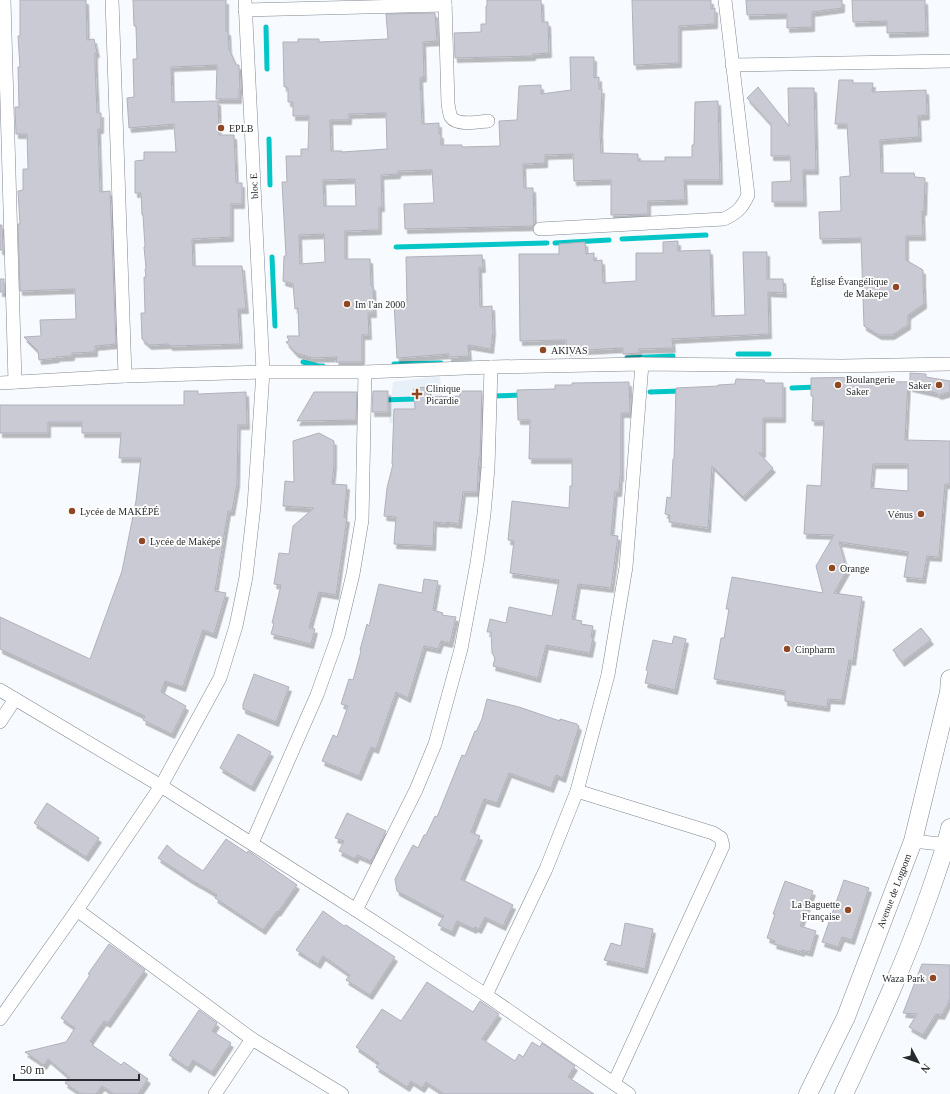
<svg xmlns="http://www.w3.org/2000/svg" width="950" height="1094" viewBox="0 0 950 1094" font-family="'Times New Roman',serif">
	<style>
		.built { fill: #e7eff8 }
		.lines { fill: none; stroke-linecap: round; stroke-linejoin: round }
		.stream { stroke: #04c6c7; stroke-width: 5 }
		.building { fill: #cacad5; stroke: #b1b1bc; fill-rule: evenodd; filter: url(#shadow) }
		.street-casing { stroke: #818891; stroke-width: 14 }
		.secondary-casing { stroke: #818891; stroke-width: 19 }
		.street { stroke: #fff; stroke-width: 13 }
		.secondary { stroke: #fff; stroke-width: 18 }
		.poi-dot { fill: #8f4823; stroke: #fff; stroke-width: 1.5 }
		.labels { text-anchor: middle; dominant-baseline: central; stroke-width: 3.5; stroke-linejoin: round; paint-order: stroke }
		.poi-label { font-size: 10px; fill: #272a2e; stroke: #fff; text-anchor: start }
		.street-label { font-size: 10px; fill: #272a2e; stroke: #fff }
	</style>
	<defs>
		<filter id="shadow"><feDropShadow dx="2.5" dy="4.5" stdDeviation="0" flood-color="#0004"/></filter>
	</defs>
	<rect width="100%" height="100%" fill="#f7fafe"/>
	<!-- built -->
	<polygon class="built" points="440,376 443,405 430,423 389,423 393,382"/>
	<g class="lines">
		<!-- stream -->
		<g class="stream">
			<polyline points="266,27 267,69"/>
			<polyline points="269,139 270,185"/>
			<polyline points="622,239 706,235"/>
			<polyline points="555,243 609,240"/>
			<polyline points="396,247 547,243"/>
			<polyline points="272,257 275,326"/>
			<polyline points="738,354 769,354"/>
			<polyline points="627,358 673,356"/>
			<polyline points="303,362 318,366 323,366"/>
			<polyline points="394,364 441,363"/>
			<polyline points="792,388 817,387"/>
			<polyline points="650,392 681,391"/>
			<polyline points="491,396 524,395"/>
			<polyline points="381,400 415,399"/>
		</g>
	</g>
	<!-- building -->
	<g class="building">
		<polygon points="20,0 86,0 87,40 94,39 97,53 95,53 95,65 97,113 101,113 101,129 98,129 100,192 110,191 116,344 95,346 95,352 72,353 72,356 56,357 57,358 39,360 38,351 24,337 41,336 40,320 76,319 75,289 20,291 18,224 20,224 18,191 23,190 23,169 28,169 27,134 16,134 15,107 19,107 18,67 20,67 18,36 20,36"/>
		<polygon points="133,0 226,0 226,31 228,31 229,49 236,65 239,65 240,90 239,90 239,99 216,99 217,65 171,67 172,102 218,101 219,135 234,135 236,183 242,183 242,204 231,204 231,237 192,239 193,266 242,266 246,309 238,309 240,344 170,346 169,344 149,345 142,339 141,313 145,313 144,277 146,277 145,269 146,268 144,247 145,247 143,215 142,215 141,193 135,193 135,161 144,160 144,152 176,152 174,124 129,128 127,98 134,97 133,59 137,59 136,26 134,26"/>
		<polygon points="487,0 541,0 542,22 548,22 549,53 533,54 533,56 455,58 454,33 481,32 481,24 486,24 486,6 487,6"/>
		<polygon points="632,0 711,0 711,9 715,8 715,24 679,26 679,63 634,65"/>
		<polygon points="746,0 842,0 842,8 812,12 812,27 787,28 787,14 747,15"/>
		<polygon points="852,0 925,0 926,32 887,33 887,21 853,22"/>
		<path d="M 435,13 L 437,41 L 423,42 L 424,77 L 420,78 L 422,124 L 439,123 L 439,134 L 441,134 L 441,145 L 462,145 L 462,147 L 500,146 L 499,121 L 517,120 L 519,86 L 541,85 L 541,94 L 571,90 L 570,57 L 594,57 L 594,78 L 599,77 L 599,89 L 602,89 L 600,132 L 601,153 L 638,154 L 638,161 L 665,161 L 665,157 L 692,157 L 692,145 L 694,145 L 695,102 L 718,101 L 720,180 L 684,180 L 685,200 L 648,201 L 648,214 L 611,215 L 611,180 L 574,181 L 573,154 L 545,155 L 545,163 L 523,164 L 524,188 L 533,188 L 534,224 L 533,226 L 405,229 L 404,204 L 434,203 L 432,170 L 398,171 L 398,174 L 381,175 L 382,207 L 379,207 L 379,230 L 345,231 L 345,259 L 370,259 L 371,286 L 373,286 L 374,313 L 368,313 L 369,335 L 362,335 L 362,362 L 336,362 L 337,357 L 313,358 L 296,353 L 286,342 L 289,341 L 287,336 L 299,336 L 298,308 L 295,309 L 293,284 L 283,281 L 284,256 L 286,256 L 282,182 L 287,182 L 286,156 L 301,156 L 301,149 L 308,149 L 309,116 L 293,116 L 293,102 L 288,102 L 288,88 L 286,88 L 286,86 L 284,87 L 283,42 L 298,42 L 298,39 L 319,39 L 319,42 L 388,39 L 386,14 ZM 386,113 L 387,149 L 342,152 L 342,151 L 331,151 L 330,120 L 349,120 L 349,114 ZM 355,179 L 356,206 L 324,206 L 323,180 ZM 324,234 L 325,262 L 300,264 L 299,235 Z"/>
		<polygon points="839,80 853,80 853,83 873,83 872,92 926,90 927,115 918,116 919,137 880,140 881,173 914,173 915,177 925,178 924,211 922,211 923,236 906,236 906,260 923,270 923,282 924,304 908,315 908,325 892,335 879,335 864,326 861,238 820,239 819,212 841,211 840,177 850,176 847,124 835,124"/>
		<polygon points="758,87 789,126 788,88 814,88 816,170 803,170 804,202 772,202 772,182 791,181 790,156 771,156 771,124 747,98"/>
		<polygon points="0,225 2,225 3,250 0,250"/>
		<polygon points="678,241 678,251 710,250 712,316 745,315 743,252 767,252 767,279 783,279 784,293 768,292 769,334 672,339 673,348 639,349 639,353 623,354 623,348 567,351 566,340 520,341 519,254 559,254 559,244 585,242 586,254 594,253 594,261 602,260 603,283 636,281 636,253 663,253 663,242"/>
		<polygon points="482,255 483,268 479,268 480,307 492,306 493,331 491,349 468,345 469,356 449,357 449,354 397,358 394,303 407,303 406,257"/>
		<rect x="0" y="279" width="4" height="13"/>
		<polygon points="910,373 926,374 926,377 950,381 950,392 939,395 936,393 910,387"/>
		<path d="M 863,377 L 864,381 L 908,382 L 905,440 L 950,441 L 950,484 L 945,484 L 939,557 L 927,556 L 923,579 L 904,577 L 908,552 L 839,542 L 847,570 L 834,593 L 862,597 L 853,661 L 849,660 L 842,700 L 828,699 L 827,707 L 785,701 L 785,691 L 714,679 L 721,638 L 724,638 L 729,609 L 726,609 L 732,577 L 823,593 L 816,566 L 834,535 L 804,534 L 807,485 L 821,486 L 824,421 L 812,421 L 813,396 L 811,396 L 811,378 ZM 873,464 L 908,464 L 908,491 L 871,488 Z"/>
		<polygon points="736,379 764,380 765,383 783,383 783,418 763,418 763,453 759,453 773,468 743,497 712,466 708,528 669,522 670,515 665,514 667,497 671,498 673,459 674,459 676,388 718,386 718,385 735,384"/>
		<polygon points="629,382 630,413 621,413 621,477 620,477 619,492 615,492 611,535 618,536 611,588 578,584 572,619 582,621 581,624 593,626 591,637 593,638 590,653 546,645 538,678 493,666 495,658 492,653 491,632 487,632 490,619 506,623 509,607 552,616 559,580 510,573 514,541 508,540 512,501 569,508 570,486 572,486 572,459 529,459 530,420 518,420 517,390 555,389 555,385 572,385 572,383"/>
		<polygon points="428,387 429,397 460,396 460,391 482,391 480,458 479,458 477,492 463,492 459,524 447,522 446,523 434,522 433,546 394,544 396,517 384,516 387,488 393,464 392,464 394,409 415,409 414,388"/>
		<polygon points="184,391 198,391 198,394 246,392 247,425 238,425 237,483 232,511 228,511 215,591 226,593 214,634 203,630 183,687 165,681 161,692 186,706 172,734 143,720 145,716 0,649 0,617 90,659 122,571 136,501 141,458 119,458 121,433 82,433 82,422 48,422 48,433 0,433 0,405 184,405"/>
		<polygon points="373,391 388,391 388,412 372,412"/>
		<polygon points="314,392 357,392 356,420 297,421"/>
		<polygon points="319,433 334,441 334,464 332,484 347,485 344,517 347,518 336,595 319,592 309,628 315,629 311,644 271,634 274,623 272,623 281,585 274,584 279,553 289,554 293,526 314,508 283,506 285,481 294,482 293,441"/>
		<polygon points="424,579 438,581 433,610 443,613 442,615 456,617 450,643 441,641 438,649 424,646 408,698 396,692 376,749 371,747 359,776 322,761 333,735 337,737 348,706 341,704 349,679 353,680 361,651 360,650 367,624 369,626 379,584 422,593"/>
		<polygon points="921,628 931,640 902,662 893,650"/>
		<polygon points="674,636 686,639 675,690 645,683 648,671 646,670 653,640 672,644"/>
		<polygon points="254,674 289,687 276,722 243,709 243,704"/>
		<polygon points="487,699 519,707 560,721 560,719 577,724 577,725 579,726 563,778 556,775 551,788 509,773 497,803 484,799 471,832 480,836 461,879 513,905 503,926 485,917 479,929 475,927 474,929 457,921 452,932 438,925 444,916 397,891 395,879 413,845 418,848 424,835 426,835 435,816 437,817 462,755 465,756 475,731 476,732 482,719"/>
		<polygon points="238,734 271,752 252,787 220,768"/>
		<polygon points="47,803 99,838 86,857 34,823"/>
		<polygon points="347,813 386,831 371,861 357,855 355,859 339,851 344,841 335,838"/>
		<polygon points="226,839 247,853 248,851 250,852 297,885 278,912 277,911 263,930 215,898 217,895 204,887 193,881 158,858 167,845 176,853 203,871"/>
		<polygon points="844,880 869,888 852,940 842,937 838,947 822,942"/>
		<polygon points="785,881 813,891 800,926 816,931 810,952 802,950 802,952 774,944 775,941 767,938 775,914 773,914"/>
		<polygon points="323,911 344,926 346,925 395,957 370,995 346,980 350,975 323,956 318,964 296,950"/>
		<polygon points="625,923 653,929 645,969 604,960 611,943 621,946"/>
		<polygon points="109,944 145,970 108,1023 104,1021 90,1041 93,1044 92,1045 121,1065 124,1062 148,1079 138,1094 114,1094 102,1086 96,1094 81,1094 65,1083 69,1077 48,1059 44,1065 25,1052 66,1042 75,1028 61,1018 90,975 88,974"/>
		<polygon points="922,964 950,965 950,999 942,1015 936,1014 923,1035 909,1027 917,1014 903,1013"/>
		<polygon points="427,982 473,1012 480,1001 499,1014 482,1039 515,1061 519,1054 523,1057 532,1042 540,1047 542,1043 575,1066 568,1077 594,1094 444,1094 426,1082 422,1088 411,1081 407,1087 376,1067 379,1063 356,1047 382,1009 401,1021"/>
		<polygon points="199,1010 217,1023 212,1031 231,1043 212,1072 193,1060 188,1068 169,1055"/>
	</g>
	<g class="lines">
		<!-- street casing -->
		<g class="street-casing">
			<g id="street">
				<polyline points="4,0 15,382"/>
				<polyline points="112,0 125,376"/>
				<path d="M 445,0 L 448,104 C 449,108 449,113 451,117 C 457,126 479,122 488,121"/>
				<polyline points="245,10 445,5"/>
				<polyline points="732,65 950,61"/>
				<path d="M 540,229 L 724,219 C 737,213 742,208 748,195 L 725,0"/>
				<polyline points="0,383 125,376 263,372 365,372 491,367 642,364 842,366 950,364"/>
				<polyline points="0,690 161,786 356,910 486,995 629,1094"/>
				<polyline points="0,722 15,699"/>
				<polyline points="577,791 713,833 721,838 723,846 614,1083"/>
				<polyline points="913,841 950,845"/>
				<polyline points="252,843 317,695 338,636 353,574 362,520 365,372"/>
				<polyline points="77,910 252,1039 342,1094"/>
				<polyline points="356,910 416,790 435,744 461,649 477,563 484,514 488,468 491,367"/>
				<polyline points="486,995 546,869 577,791 608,675 626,567 642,364"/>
				<polyline points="0,1019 77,910 161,786 220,678 236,626 246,577 254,506 263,372 245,0"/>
				<polyline points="215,1094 252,1039"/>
			</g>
		</g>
		<!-- secondary casing -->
		<g class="secondary-casing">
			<g id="secondary">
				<polyline points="808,1094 846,1017 913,841 949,692 950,679"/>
				<path d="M 844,1094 C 875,1028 906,961 930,892 C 937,871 945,850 950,828"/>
			</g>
		</g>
		<!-- street -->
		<use href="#street" class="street"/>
		<!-- secondary -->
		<use href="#secondary" class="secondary"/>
	</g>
	<!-- markers -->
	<g class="poi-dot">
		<circle cx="221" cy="128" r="4"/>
		<circle cx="896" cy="287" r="4"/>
		<circle cx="347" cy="304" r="4"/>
		<circle cx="543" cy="350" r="4"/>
		<circle cx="838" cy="385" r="4"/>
		<circle cx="939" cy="385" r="4"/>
		<path d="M415 388h4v4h4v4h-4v4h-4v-4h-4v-4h4z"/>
		<circle cx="72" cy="511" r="4"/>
		<circle cx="921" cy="514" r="4"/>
		<circle cx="142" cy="541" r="4"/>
		<circle cx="832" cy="568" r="4"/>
		<circle cx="787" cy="649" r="4"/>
		<circle cx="848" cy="910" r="4"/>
		<circle cx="933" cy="978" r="4"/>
	</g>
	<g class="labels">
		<!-- poi labels -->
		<g class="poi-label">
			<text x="229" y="128">EPLB</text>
			<text x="888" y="281" text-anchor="end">Église Évangélique<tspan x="888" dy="12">de Makepe</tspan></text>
			<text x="355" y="304">Im l'an 2000</text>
			<text x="551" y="350">AKIVAS</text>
			<text x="846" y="379">Boulangerie<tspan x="846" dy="12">Saker</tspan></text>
			<text x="931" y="385" text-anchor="end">Saker</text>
			<text x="426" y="388">Clinique<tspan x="426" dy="12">Picardie</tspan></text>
			<text x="80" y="511">Lycée de MAKÉPÉ</text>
			<text x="913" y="514" text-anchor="end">Vénus</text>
			<text x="150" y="541">Lycée de Maképé</text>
			<text x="840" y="568">Orange</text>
			<text x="795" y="649">Cinpharm</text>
			<text x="840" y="904" text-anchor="end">La Baguette<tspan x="840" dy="12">Française</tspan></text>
			<text x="925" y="978" text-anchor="end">Waza Park</text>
		</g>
		<!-- street labels -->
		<g class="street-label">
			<text transform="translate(254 186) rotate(-93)">bloc E</text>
			<text transform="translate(894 891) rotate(-69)">Avenue de Logpom</text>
		</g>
	</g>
	<!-- north arrow -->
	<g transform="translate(918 1062) rotate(131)" stroke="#ffffff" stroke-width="3" paint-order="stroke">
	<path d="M0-3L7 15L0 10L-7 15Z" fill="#272a2e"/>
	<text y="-6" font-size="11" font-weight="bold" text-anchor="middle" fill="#272a2e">N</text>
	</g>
	<!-- scale -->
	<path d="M14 1074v6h125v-6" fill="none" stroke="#272a2e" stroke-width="2"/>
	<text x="20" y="1074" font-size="12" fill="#272a2e" stroke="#ffffff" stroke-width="3" paint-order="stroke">50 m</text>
</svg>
